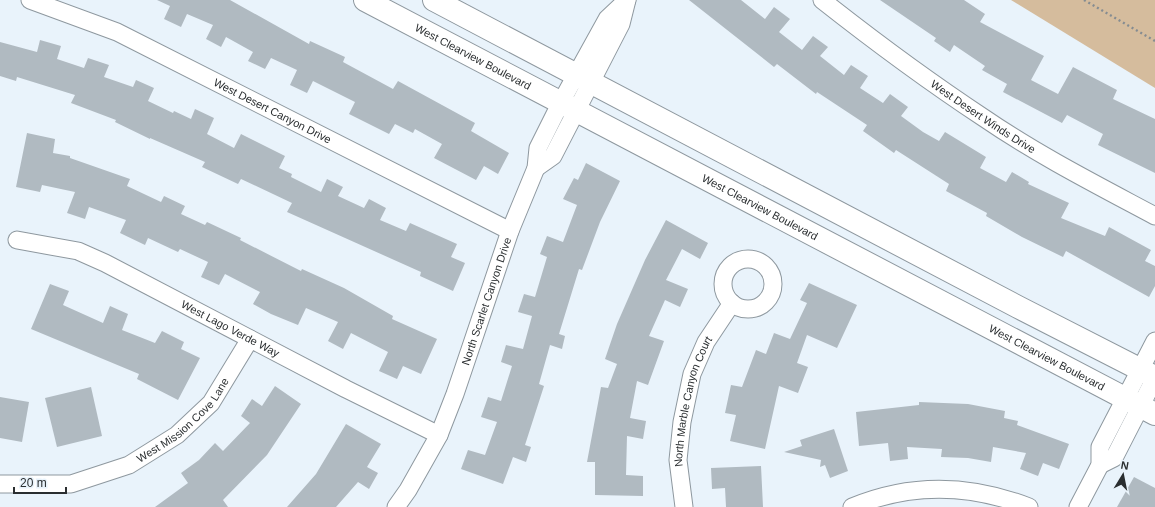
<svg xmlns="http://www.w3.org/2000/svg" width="1155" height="507" viewBox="0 0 1155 507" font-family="Arial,sans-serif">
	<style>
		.green { fill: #d5bc9d }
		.building { fill: #b0bac1 }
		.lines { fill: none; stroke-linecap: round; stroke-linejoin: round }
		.minor-casing { stroke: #8e989f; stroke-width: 19 }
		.tertiary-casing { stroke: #8e989f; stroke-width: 24 }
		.path { stroke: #858c91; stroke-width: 2.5; stroke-dasharray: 2 3; stroke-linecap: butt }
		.minor { stroke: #fff; stroke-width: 17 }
		.tertiary { stroke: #fff; stroke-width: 22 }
		.labels { text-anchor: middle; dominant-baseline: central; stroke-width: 3; stroke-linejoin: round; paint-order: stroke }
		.street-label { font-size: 11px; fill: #2a2e30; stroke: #e9f3fb }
	</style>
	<rect width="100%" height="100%" fill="#e9f3fb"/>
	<!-- green -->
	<polygon class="green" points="1011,0 1155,0 1155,88"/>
	<!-- building -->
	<g class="building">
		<polygon points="157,0 230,0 309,44 310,41 345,57 343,62 393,89 398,81 475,123 471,131 509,153 498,174 484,166 476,180 434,158 442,144 415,129 413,133 395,124 389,134 349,114 355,102 313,81 307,93 290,85 297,70 271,58 265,69 248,61 253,52 226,37 221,47 206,39 213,25 187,14 181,27 164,19 170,6"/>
		<polygon points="689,0 741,0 765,19 774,7 790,19 779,32 802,50 813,36 828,47 820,56 844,75 851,65 868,76 860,88 883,103 890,94 908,107 901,116 923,132 939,141 945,132 986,157 980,168 1006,182 1012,172 1029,182 1028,184 1069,203 1061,218 1105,236 1109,227 1151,250 1145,261 1155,266 1155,286 1149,297 1066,251 1063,257 1022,237 986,216 987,213 946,191 949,184 896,150 894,153 863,131 867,125 817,92 816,94 777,64 774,67"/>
		<polygon points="880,0 964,0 985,14 980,22 1044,56 1031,80 1058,94 1073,67 1117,90 1113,99 1155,119 1155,173 1098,145 1103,134 1067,115 1062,123 1003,92 1007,84 982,70 985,66 954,45 950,52 934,41 936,38"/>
		<polygon points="40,40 61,46 57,59 84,68 88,58 109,65 104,77 133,87 136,80 154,88 148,101 173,113 174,111 191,119 195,109 214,118 207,134 234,148 241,134 285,156 279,168 292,174 291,177 321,192 327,179 343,187 338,196 364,208 369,199 386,208 380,220 406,231 410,223 457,244 451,257 465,263 453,291 420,276 421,272 287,212 292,203 241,179 238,184 202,167 205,162 150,138 150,139 115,122 116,120 71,103 75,95 17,77 16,81 0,76 0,42 37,52"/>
		<polygon points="27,133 55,139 53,153 70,156 70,158 130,179 127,186 161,202 164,196 185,206 181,214 205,225 207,222 241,238 240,240 301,271 302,269 344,288 393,316 392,319 437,339 421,374 403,366 397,379 379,371 388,352 351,333 343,349 328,341 338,322 306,308 298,325 271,314 253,304 260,292 225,274 219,285 201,277 208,262 180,249 178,252 148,238 145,245 120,233 126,220 89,207 85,219 67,213 75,192 42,185 40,192 16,187"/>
		<polygon points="586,163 620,181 600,222 582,270 579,269 559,334 565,336 562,349 550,345 539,384 544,386 525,445 531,447 526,462 513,457 503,484 461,469 468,450 485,455 497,422 481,417 488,397 501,401 512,366 501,362 506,345 523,349 532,316 518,312 524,294 535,297 547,257 540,254 547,236 563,242 577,205 563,199 574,178 578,180"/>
		<polygon points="666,220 708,243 700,259 682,249 666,280 688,289 680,307 665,300 649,336 664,341 648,385 637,381 630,418 646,421 643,439 627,436 626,475 643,476 643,496 595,495 595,462 587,462 601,387 608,388 617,364 605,359 617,324 645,260"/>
		<polygon points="809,283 857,305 837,348 807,335 797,363 808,367 798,393 779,386 765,449 730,441 736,415 725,413 731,385 742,387 756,350 766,354 774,333 790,339 807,303 800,300"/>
		<polygon points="50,284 69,291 63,305 103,323 110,306 128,314 122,330 155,343 162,331 184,342 181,349 200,358 178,400 137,379 139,374 31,329"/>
		<polygon points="275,386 301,404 267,455 223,500 228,507 155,507 188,483 181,473 199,460 215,443 223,451 250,423 241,416 252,399 262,406"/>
		<polygon points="91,387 102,436 57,447 45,398"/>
		<polygon points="0,397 29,402 22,442 0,438"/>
		<polygon points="919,402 968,404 1005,411 1004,418 1018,421 1017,425 1069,444 1059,469 1043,463 1038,476 1020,469 1026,453 993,447 991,462 968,458 941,457 942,449 907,447 908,459 890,461 888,443 859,446 856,412 919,405"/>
		<polygon points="346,424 381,444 367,467 378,473 369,489 358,482 336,507 287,507 316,474"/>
		<polygon points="834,429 848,471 830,478 825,465 820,467 821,460 784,452 802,446 800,440"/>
		<polygon points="761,466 763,507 726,507 725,488 712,489 711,468"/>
		<polygon points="1134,477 1155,488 1155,507 1117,507"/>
	</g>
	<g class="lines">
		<!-- minor casing -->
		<g class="minor-casing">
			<g id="minor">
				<path id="s1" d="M 30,0 L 117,32 L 510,231"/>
				<path id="s2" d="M 822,0 C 874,41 928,81 984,118 C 1038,155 1097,185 1155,216"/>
				<polyline points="536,168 553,156 621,24 627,0"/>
				<path id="s3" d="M 17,240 L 78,251 L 105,263 L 346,389 L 439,435"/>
				<circle cx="748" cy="284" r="25"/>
				<polyline points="1100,465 1114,458 1155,378"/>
				<path id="s4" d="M 0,484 L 71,484 L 129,465 L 177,435 L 211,403 L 250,339"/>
				<path id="s5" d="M 396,507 L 408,490 L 439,435 L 455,394 L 510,231 L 536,168 L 538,148 L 560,104 L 607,19 L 627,0"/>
				<path id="s6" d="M 684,507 L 678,460 L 682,422 L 692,374 L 706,342 L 732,303"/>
				<path d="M 852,507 C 912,482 970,484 1029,507"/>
				<polyline points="1078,507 1100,465 1100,447 1155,341"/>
			</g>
		</g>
		<!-- tertiary casing -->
		<g class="tertiary-casing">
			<g id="tertiary">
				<path id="s7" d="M 365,0 L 1155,414"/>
				<polyline points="434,0 1018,307 1155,377"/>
			</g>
		</g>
		<!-- path -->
		<polyline class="path" points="1084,0 1155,41"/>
		<!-- minor -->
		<use href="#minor" class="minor"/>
		<!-- tertiary -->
		<use href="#tertiary" class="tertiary"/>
	</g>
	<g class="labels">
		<!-- street labels -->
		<g class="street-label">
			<text stroke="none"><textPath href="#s7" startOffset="122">West Clearview Boulevard</textPath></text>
			<text stroke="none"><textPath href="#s1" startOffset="267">West Desert Canyon Drive</textPath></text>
			<text stroke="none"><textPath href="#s2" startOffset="199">West Desert Winds Drive</textPath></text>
			<text stroke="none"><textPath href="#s7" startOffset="446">West Clearview Boulevard</textPath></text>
			<text stroke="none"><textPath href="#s5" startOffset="226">North Scarlet Canyon Drive</textPath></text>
			<text stroke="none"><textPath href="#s3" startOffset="233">West Lago Verde Way</textPath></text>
			<text stroke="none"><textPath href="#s7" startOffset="770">West Clearview Boulevard</textPath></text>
			<text stroke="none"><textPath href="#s6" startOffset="108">North Marble Canyon Court</textPath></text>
			<text stroke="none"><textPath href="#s4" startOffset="203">West Mission Cove Lane</textPath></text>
		</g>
	</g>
	<!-- north arrow -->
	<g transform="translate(1123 475) rotate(10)" stroke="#e9f3fb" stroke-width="3" paint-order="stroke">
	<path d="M0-3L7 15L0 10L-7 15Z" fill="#2a2e30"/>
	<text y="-6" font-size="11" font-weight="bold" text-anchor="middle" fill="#2a2e30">N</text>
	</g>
	<!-- scale -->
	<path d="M14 487v6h52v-6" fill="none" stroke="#2a2e30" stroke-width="2"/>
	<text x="20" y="487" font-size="12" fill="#2a2e30" stroke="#e9f3fb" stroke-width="3" paint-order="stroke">20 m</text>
</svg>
